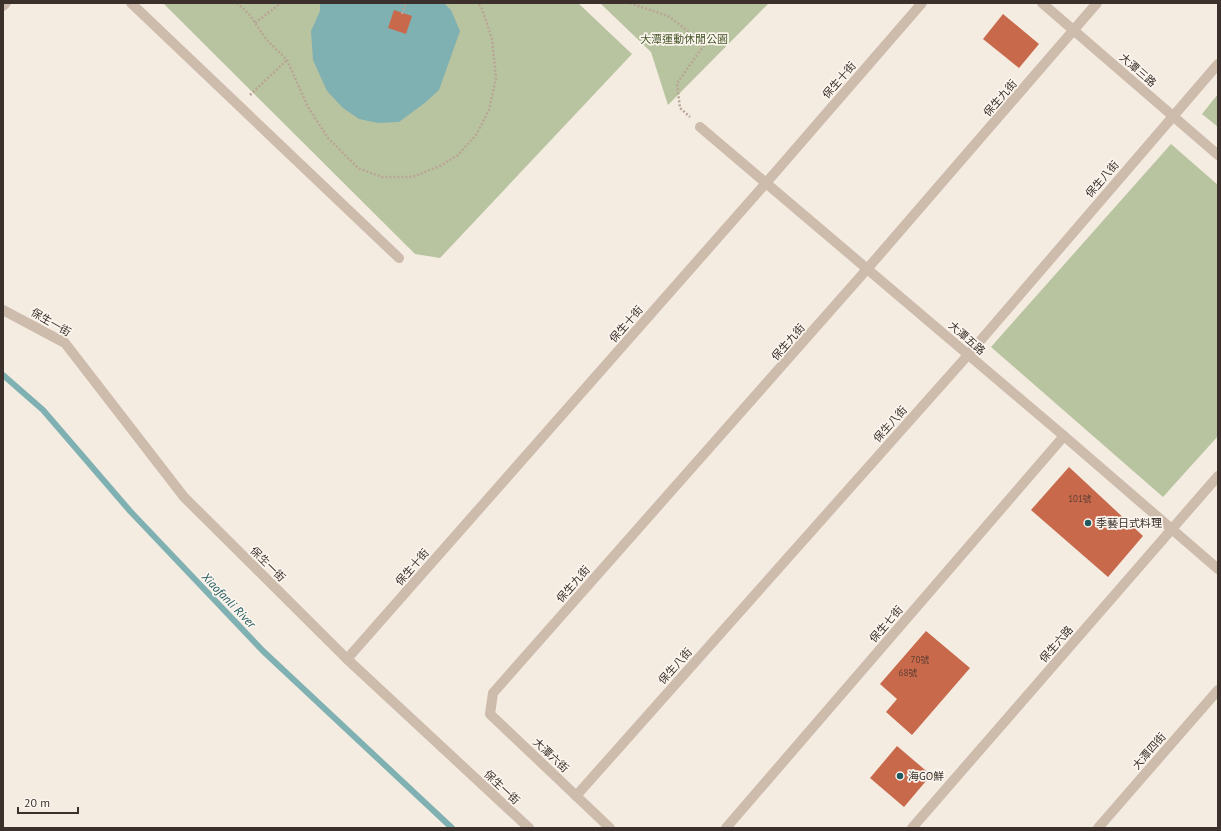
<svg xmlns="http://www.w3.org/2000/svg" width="1221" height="831" viewBox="0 0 1221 831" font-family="'PT Sans','Noto Sans TC',sans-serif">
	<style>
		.green { fill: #b8c4a0 }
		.water { fill: #7fb0b2 }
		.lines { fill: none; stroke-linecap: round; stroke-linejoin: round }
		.stream { stroke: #7fb0b2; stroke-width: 6 }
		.building { fill: #c8694b }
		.path { stroke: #b9a596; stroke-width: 2.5; stroke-dasharray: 2 2; stroke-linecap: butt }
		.minor { stroke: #cdbbac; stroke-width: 10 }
		.poi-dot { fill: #1f5a5e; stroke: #fbf5ee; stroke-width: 1.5 }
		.labels { text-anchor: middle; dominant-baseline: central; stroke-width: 3.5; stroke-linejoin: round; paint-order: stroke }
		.number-label { font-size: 9px; fill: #5e3e33 }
		.park-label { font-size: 11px; fill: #4a5a2e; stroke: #fbf5ee }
		.street-label { font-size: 11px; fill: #3b302b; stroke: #fbf5ee }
		.poi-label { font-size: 11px; fill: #3b302b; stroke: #fbf5ee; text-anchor: start }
		.water-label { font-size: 12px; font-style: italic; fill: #1f5a5e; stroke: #fbf5ee }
	</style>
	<rect width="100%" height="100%" fill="#f4ebe1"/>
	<!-- green -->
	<g class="green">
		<polygon points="163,3 578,3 632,54 440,258 415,254"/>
		<polygon points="600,3 769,3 668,105 651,52"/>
		<polygon points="1218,94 1218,127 1202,114"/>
		<polygon points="1171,144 1218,185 1218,436 1163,497 991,347"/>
	</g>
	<!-- water -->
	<polygon class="water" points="320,3 444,3 451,10 460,31 439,90 426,102 399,122 378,123 359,119 343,108 327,91 313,60 311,31 320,11"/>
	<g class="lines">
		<!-- stream -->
		<polyline class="stream" points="3,375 43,410 130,511 263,651 452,828"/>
	</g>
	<!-- building -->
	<g class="building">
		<polygon points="394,10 412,16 406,34 388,28"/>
		<polygon points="1003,14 1039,44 1019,68 983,39"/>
		<polygon points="1069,467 1143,536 1108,577 1031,510"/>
		<polygon points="926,631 970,668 912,735 886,712 897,699 880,684"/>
		<polygon points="897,746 931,775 904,807 870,778"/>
	</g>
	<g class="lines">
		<!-- path -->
		<g class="path">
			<polyline points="237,3 249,14 266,39 287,60 308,107 328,138 358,168 382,177 412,177 440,166 458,155 476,135 489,110 496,78 492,39 482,9 478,3"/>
			<polyline points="630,3 668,16 705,44 677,83 680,108 690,117"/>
			<polyline points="402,14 406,3"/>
			<polyline points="255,23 281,3"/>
			<polyline points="250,95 287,60"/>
		</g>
		<!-- minor -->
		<g class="minor">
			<polyline points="131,3 399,258"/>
			<polyline points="1042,3 1218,155"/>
			<polyline points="3,6 6,3"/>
			<polyline points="700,127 1064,436 1218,569"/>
			<polyline points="3,310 65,343 184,497 347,659 529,828"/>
			<polyline points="347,659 766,183 922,3"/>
			<polyline points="576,796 968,355 1218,64"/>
			<polyline points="610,828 490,714 493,693 868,268 1097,3"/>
			<polyline points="726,828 1064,436"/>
			<polyline points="912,828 1218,476"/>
			<polyline points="1098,828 1218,690"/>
		</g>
	</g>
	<!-- markers -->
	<g class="poi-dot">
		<circle cx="1088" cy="523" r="4"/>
		<circle cx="900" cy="776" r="4"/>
	</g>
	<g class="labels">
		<!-- number labels -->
		<g class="number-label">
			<text x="1080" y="498">101號</text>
			<text x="920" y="659">70號</text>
			<text x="908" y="672">68號</text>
		</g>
		<!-- park labels -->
		<g class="park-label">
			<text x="684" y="39">大潭運動休閒公園</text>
		</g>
		<!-- street labels -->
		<g class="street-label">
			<text transform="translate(1138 70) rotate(41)">大潭三路</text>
			<text transform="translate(839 80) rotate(-49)">保生十街</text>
			<text transform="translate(1000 98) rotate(-49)">保生九街</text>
			<text transform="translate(1102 179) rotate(-49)">保生八街</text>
			<text transform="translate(51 322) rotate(30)">保生一街</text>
			<text transform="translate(626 324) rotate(-49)">保生十街</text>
			<text transform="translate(967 338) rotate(41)">大潭五路</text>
			<text transform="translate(788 342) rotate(-49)">保生九街</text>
			<text transform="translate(890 424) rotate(-48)">保生八街</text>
			<text transform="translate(268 564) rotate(45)">保生一街</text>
			<text transform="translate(412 567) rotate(-49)">保生十街</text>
			<text transform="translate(573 584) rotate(-49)">保生九街</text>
			<text transform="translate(886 624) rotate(-49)">保生七街</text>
			<text transform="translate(1056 644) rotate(-49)">保生六路</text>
			<text transform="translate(675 666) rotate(-48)">保生八街</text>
			<text transform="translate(1149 751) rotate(-49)">大潭四街</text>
			<text transform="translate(551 755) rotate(43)">大潭六街</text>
			<text transform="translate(502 787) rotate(43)">保生一街</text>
		</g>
		<!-- poi labels -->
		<g class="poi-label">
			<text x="1096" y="523">季藝日式料理</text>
			<text x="908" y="776">海GO鮮</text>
		</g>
		<!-- water labels -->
		<g class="water-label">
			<text transform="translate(229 600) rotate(46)">Xiaofanli River</text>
		</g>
	</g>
	<!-- border -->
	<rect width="1221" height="831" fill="none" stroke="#3b302b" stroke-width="8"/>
	<!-- scale -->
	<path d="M18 807v6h60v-6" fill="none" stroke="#3b302b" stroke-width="2"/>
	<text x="24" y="807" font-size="12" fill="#3b302b" stroke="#fbf5ee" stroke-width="3" paint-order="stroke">20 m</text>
</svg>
